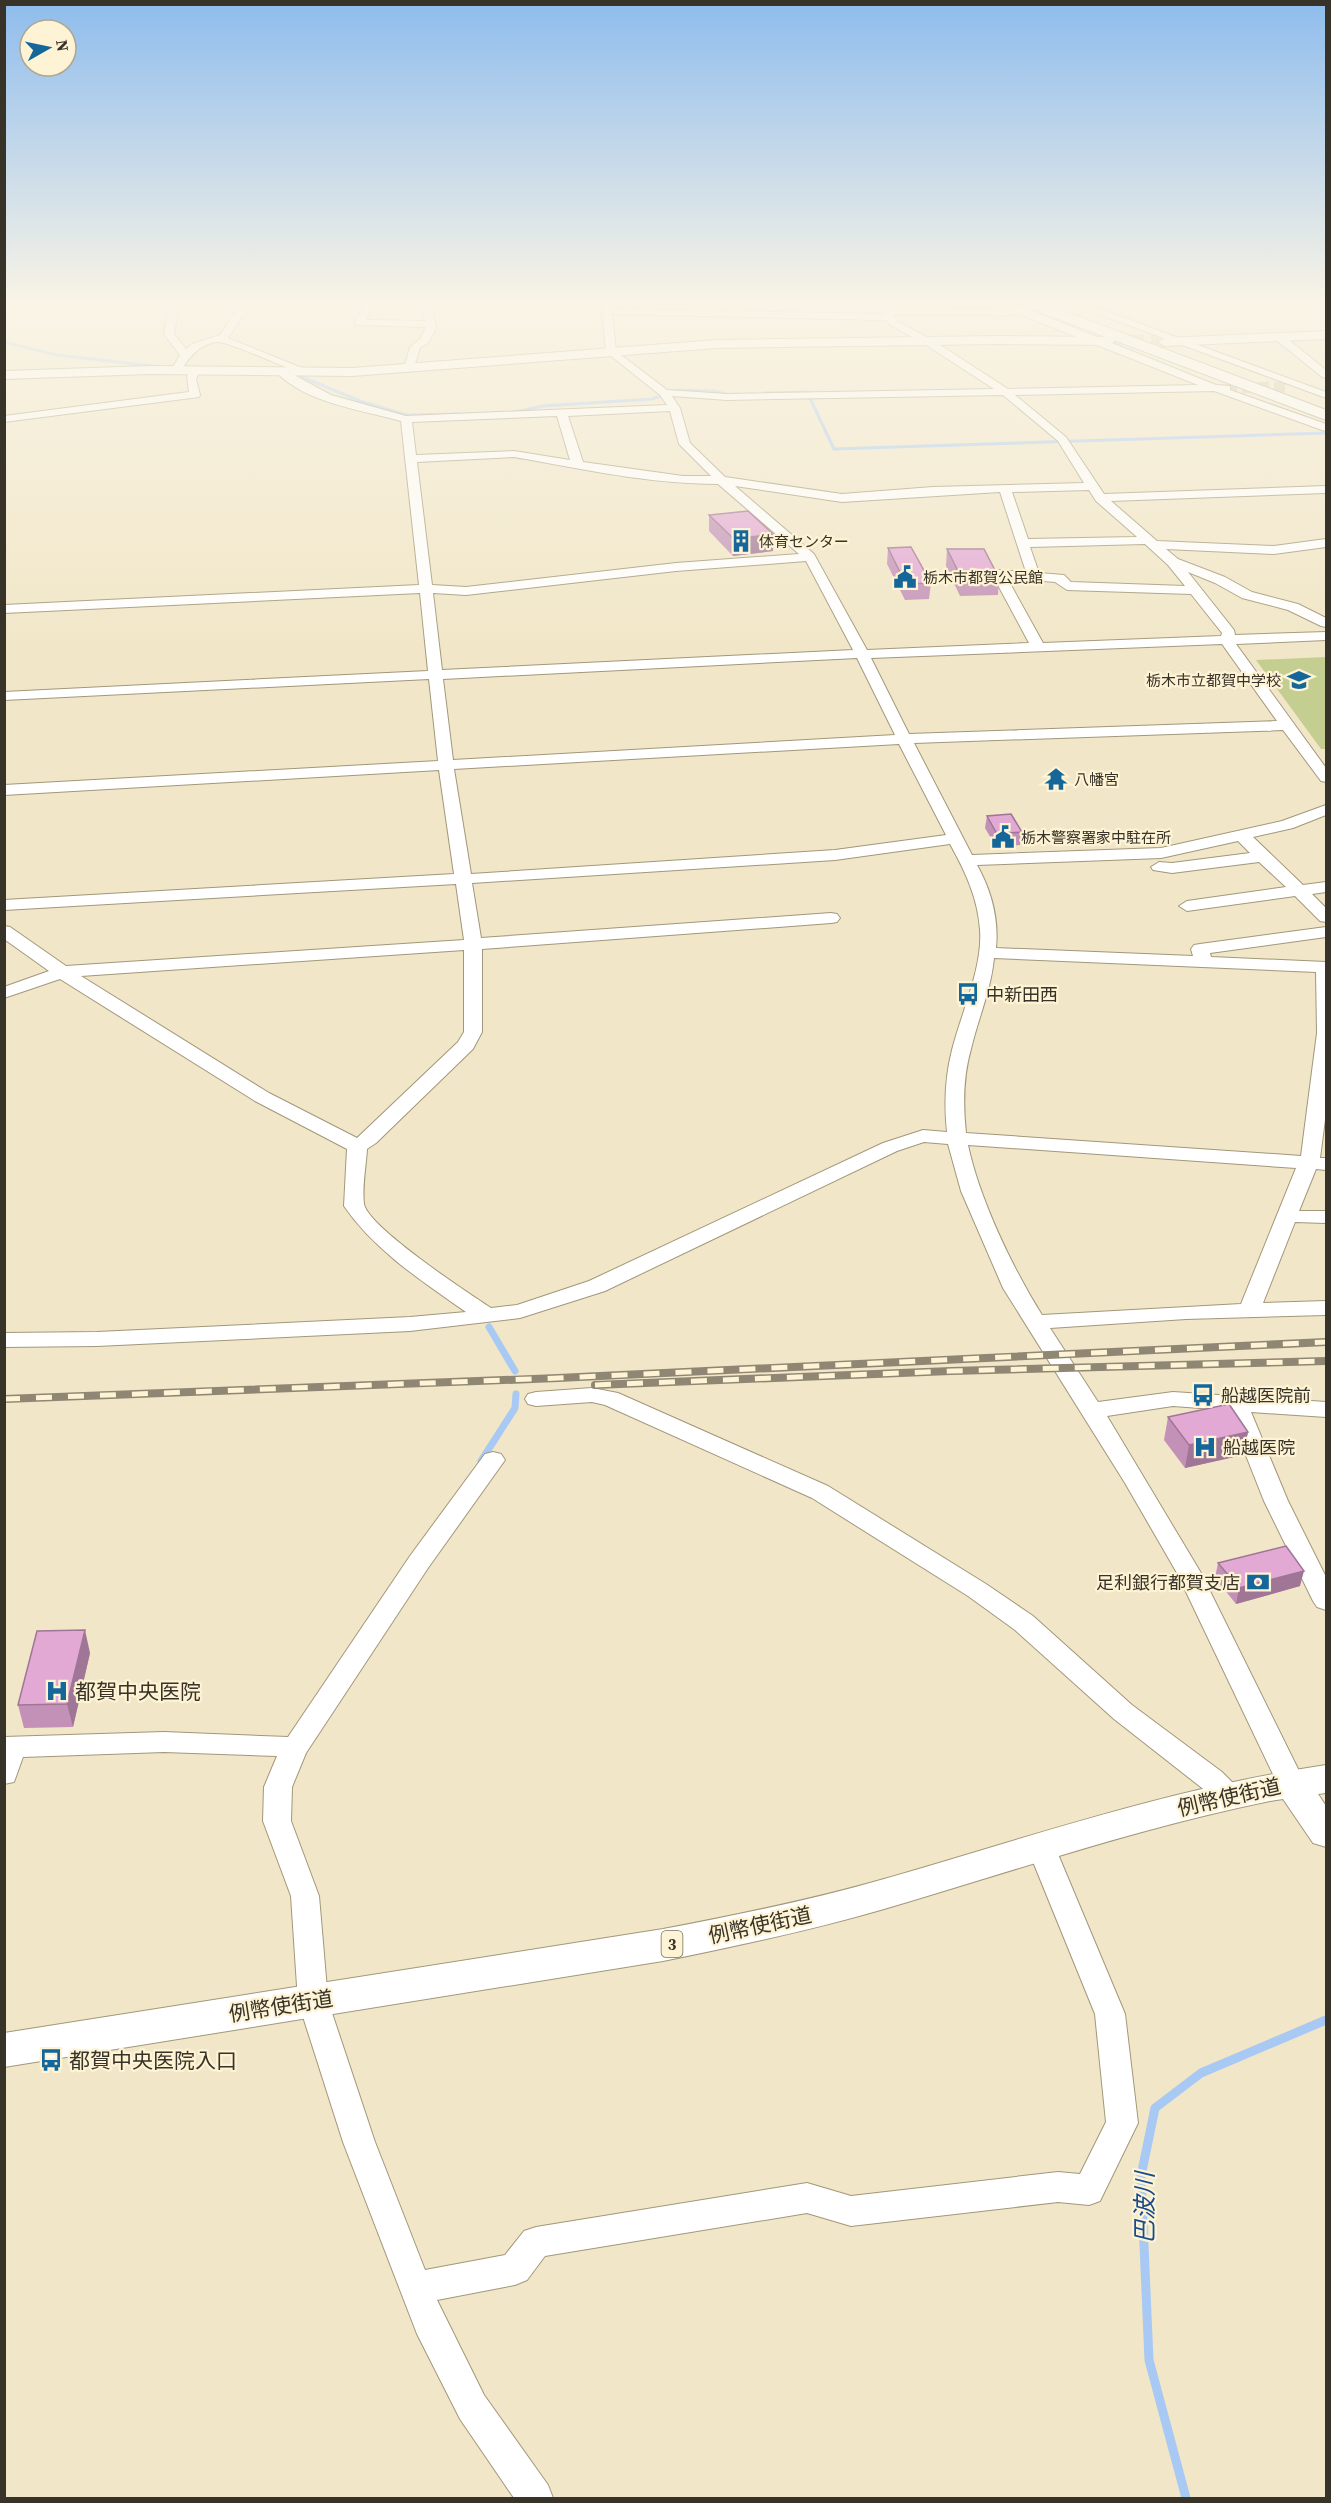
<svg xmlns="http://www.w3.org/2000/svg" width="1331" height="2503" viewBox="0 0 1331 2503" font-family="'Source Serif 4','Noto Sans JP',serif">
	<style>
		.green { fill: #c5ce91 }
		.lines { fill: none; stroke-linecap: round; stroke-linejoin: round }
		.stream-far2 { stroke: #a8c9f4; stroke-width: 3 }
		.stream-far1 { stroke: #a8c9f4; stroke-width: 7 }
		.stream { stroke: #a8c9f4; stroke-width: 9 }
		.minor-tunnel { stroke: #ccc2a7; stroke-width: 11; stroke-dasharray: 11 5; stroke-linecap: butt }
		.major-tunnel { stroke: #ccc2a7; stroke-width: 14; stroke-dasharray: 14 7; stroke-linecap: butt }
		.minor-casing { stroke: #a2977a; stroke-width: 2 }
		.major-casing { stroke: #a2977a; stroke-width: 2 }
		.highway-casing { stroke: #a2977a; stroke-width: 2 }
		.minor { fill: #fff; fill-rule: evenodd }
		.major { fill: #fff; fill-rule: evenodd }
		.highway { fill: #fff; fill-rule: evenodd }
		.rail-casing { stroke: #8f8773; stroke-width: 8 }
		.rail { stroke: #fef3d4; stroke-width: 5; stroke-dasharray: 16; stroke-linecap: butt }
		.wall { fill: #c391b7 }
		.shaded-wall { fill: #9f7695 }
		.building { fill: #e3a9d5; stroke: #9f7695; stroke-width: 1.5 }
		.labels { text-anchor: middle; dominant-baseline: central; stroke-width: 4.5; stroke-linejoin: round; paint-order: stroke }
		.far-poi-label { font-size: 15px; fill: #383328; stroke: #fef3d4; text-anchor: start }
		.shield { fill: #fef3d4; stroke: #736d5c; stroke-width: 1.5 }
		.shield-label { font-size: 16px; font-weight: bold; fill: #383328 }
		.poi-label { font-size: 18px; fill: #383328; stroke: #fef3d4; text-anchor: start }
		.near-poi-label { font-size: 21px; fill: #383328; stroke: #fef3d4; text-anchor: start }
		.near-street-label { font-size: 21px; fill: #383328; stroke: #fef3d4 }
		.near-water-label { font-size: 24px; font-style: italic; fill: #164c8b; stroke: #fef3d4 }
	</style>
	<rect width="100%" height="100%" fill="#f1e6c7"/>
	<!-- green -->
	<polygon class="green" points="1326,657 1326,749 1321,749 1256,660"/>
	<g class="lines">
		<!-- stream-far2 -->
		<g class="stream-far2">
			<polyline points="4,342 57,355 161,367"/>
			<polyline points="302,377 360,401 406,415 459,414"/>
			<polyline points="763,393 807,392 834,449 1326,433"/>
			<polyline points="515,412 543,406 652,399 678,390 714,391 729,395"/>
		</g>
		<!-- stream-far1 -->
		<g class="stream-far1">
			<polyline points="489,1327 515,1371"/>
			<polyline points="481,1461 515,1408 516,1394"/>
		</g>
		<!-- stream -->
		<polyline class="stream" points="1186,2498 1149,2360 1141,2176 1155,2108 1201,2073 1326,2020"/>
		<!-- minor-tunnel -->
		<polyline class="minor-tunnel" points="1226,388 1288,387"/>
		<!-- major-tunnel -->
		<polyline class="major-tunnel" points="1109,341 1165,342"/>
		<!-- minor casing -->
		<g class="minor-casing">
			<g id="minor">
				<path d="M 169,305 L 179,305 L 174,334 L 186,349 L 192,344 L 220,335 L 240,305 L 250,305 L 228,338 L 307,370 L 298,372 C 285,367 228,342 218,342 C 201,343 190,356 182,369 L 174,369 L 173,367 L 180,355 L 164,334 Z"/>
				<polygon points="364,305 374,305 366,320 425,321 421,305 431,305 436,328 428,343 420,348 413,370 404,368 410,347 420,339 426,327 357,325 355,323"/>
				<path d="M 599,305 L 609,305 L 617,309 L 884,314 L 885,305 L 895,305 L 895,308 L 1006,309 L 999,305 L 1020,306 L 1216,385 L 1230,386 L 1230,390 L 1326,424 L 1326,431 L 1322,430 L 1214,391 L 1015,395 L 1066,437 L 1104,494 L 1326,486 L 1326,493 L 1111,501 L 1157,541 L 1274,546 L 1326,539 L 1326,547 L 1274,554 L 1166,549 L 1178,559 L 1225,577 L 1252,592 L 1298,604 L 1326,618 L 1326,627 L 1321,626 L 1288,610 L 1242,598 L 1215,583 L 1188,572 L 1234,630 L 1235,635 L 1326,632 L 1326,640 L 1236,644 L 1326,768 L 1326,782 L 1321,781 L 1283,730 L 914,743 L 972,855 L 1161,848 L 1282,821 L 1326,805 L 1326,815 L 1293,828 L 1253,837 L 1303,885 L 1326,882 L 1326,892 L 1312,894 L 1326,908 L 1326,922 L 1320,921 L 1295,896 L 1187,911 L 1179,906 L 1187,901 L 1286,887 L 1259,862 L 1172,873 L 1153,870 L 1151,867 L 1159,862 L 1172,863 L 1250,853 L 1238,841 L 1161,858 L 977,865 C 991,890 999,919 996,948 L 1193,956 L 1191,949 L 1194,945 L 1200,944 L 1326,927 L 1326,937 L 1210,953 L 1211,957 L 1326,962 L 1326,1112 L 1320,1158 L 1326,1158 L 1326,1170 L 1316,1169 L 1299,1211 L 1326,1211 L 1326,1223 L 1295,1222 L 1263,1303 L 1326,1301 L 1326,1315 L 1186,1319 L 1050,1328 L 1098,1402 L 1173,1392 L 1326,1402 L 1326,1417 L 1251,1412 L 1288,1501 L 1326,1577 L 1326,1610 L 1317,1607 L 1313,1601 L 1264,1501 L 1228,1410 L 1173,1406 L 1107,1416 L 1201,1573 L 1305,1783 L 1301,1791 L 1291,1794 L 1281,1791 L 1177,1573 L 1125,1483 L 1003,1288 L 961,1191 L 948,1144 L 924,1142 L 897,1151 L 605,1291 L 520,1318 L 410,1331 L 97,1346 L 4,1347 L 4,1333 L 97,1332 L 410,1317 L 466,1312 C 423,1282 374,1250 344,1206 L 347,1149 L 255,1101 L 60,979 L 4,998 L 4,987 L 49,971 L 4,939 L 4,926 L 10,927 L 66,966 L 464,940 L 456,884 L 4,910 L 4,900 L 454,874 L 439,770 L 4,795 L 4,785 L 438,761 L 429,679 L 4,700 L 4,692 L 428,671 L 420,593 L 4,613 L 4,605 L 419,585 L 401,421 C 361,410 306,403 276,372 L 285,370 L 331,395 L 406,416 L 667,405 L 660,395 L 606,352 L 602,310 ZM 1016,313 L 1198,385 L 1008,389 L 931,339 L 898,322 L 894,317 L 894,314 L 1008,315 ZM 612,314 L 886,320 L 892,326 L 923,343 L 994,389 L 727,394 L 667,390 L 616,351 ZM 1003,395 L 1058,441 L 1084,483 L 933,487 L 842,494 L 725,477 L 690,443 L 680,408 L 672,396 L 727,400 ZM 670,411 L 679,444 L 711,476 L 683,476 L 583,462 L 568,416 ZM 557,416 L 570,460 L 514,451 L 416,455 L 412,422 ZM 514,457 C 582,469 649,484 718,484 L 799,554 L 676,563 L 466,587 L 432,585 L 417,462 ZM 735,486 L 842,502 L 1000,492 L 1026,572 L 998,570 L 992,574 L 1029,643 L 867,650 L 814,554 ZM 1089,490 L 1096,501 L 1137,537 L 1028,539 L 1012,492 ZM 1145,544 L 1168,565 L 1185,586 L 1071,582 L 1064,575 L 1039,573 L 1030,547 ZM 806,561 L 853,650 L 442,670 L 433,593 L 466,595 L 676,571 ZM 1007,578 L 1055,582 L 1067,590 L 1191,594 L 1222,633 L 1221,636 L 1043,643 ZM 1222,644 L 1277,721 L 909,734 L 871,658 ZM 857,658 L 895,735 L 453,760 L 443,679 ZM 899,744 L 946,835 L 835,850 L 471,874 L 454,769 ZM 950,844 C 965,871 978,898 980,930 C 983,967 961,1014 952,1050 C 945,1077 944,1104 947,1132 L 923,1130 L 883,1143 L 589,1281 L 517,1305 L 491,1308 C 468,1293 368,1227 364,1204 C 362,1187 366,1166 367,1149 L 376,1143 L 473,1049 L 482,1032 L 482,949 L 831,923 L 837,922 L 840,918 L 837,914 L 831,913 L 481,938 L 472,883 L 835,860 ZM 464,950 L 464,1032 L 458,1042 L 357,1138 L 269,1093 L 81,976 ZM 994,958 L 1316,972 L 1317,1033 L 1301,1156 L 966,1133 C 963,1105 963,1077 971,1049 C 978,1019 991,990 994,958 ZM 968,1145 L 1296,1168 L 1241,1304 L 1042,1315 C 1013,1269 979,1198 968,1145 Z"/>
				<polygon points="1074,305 1089,305 1326,392 1326,398"/>
				<polygon points="1275,335 1283,335 1326,370 1326,378 1322,377 1275,339"/>
				<polygon points="196,367 201,370 196,379 200,395 199,397 4,422 4,416 189,392 187,376 192,368"/>
				<polygon points="592,1388 618,1393 828,1486 986,1584 1033,1616 1132,1705 1222,1772 1238,1788 1242,1796 1238,1804 1228,1807 1218,1804 1202,1788 1114,1719 1015,1630 968,1596 812,1498 605,1405 592,1402 536,1406 528,1404 525,1399 528,1394 536,1392"/>
				<polygon points="493,1452 501,1454 505,1460 428,1568 306,1753 292,1787 291,1821 319,1896 328,2001 375,2142 425,2270 505,2255 524,2231 536,2227 807,2183 851,2196 1058,2172 1080,2174 1106,2122 1095,2014 1027,1847 1031,1839 1041,1836 1051,1839 1055,1847 1125,2014 1138,2123 1100,2201 1089,2205 1058,2202 851,2226 807,2213 545,2256 527,2280 515,2285 437,2300 484,2395 548,2485 553,2498 514,2498 460,2419 417,2334 343,2142 298,2001 291,1896 263,1821 264,1787 277,1756 164,1752 23,1757 14,1782 4,1784 4,1737 164,1732 288,1737 410,1556 485,1454"/>
			</g>
		</g>
		<!-- major casing -->
		<g class="major-casing">
			<g id="major">
				<polygon points="1326,331 1326,339 1165,346 1158,342 1165,338"/>
				<polygon points="1000,336 1109,337 1115,341 1109,345 1000,344 717,348 352,376 150,374 4,379 4,371 150,366 352,368 717,340"/>
				<path d="M 1326,1765 L 1326,1793 L 1318,1794 L 1326,1806 L 1326,1847 L 1313,1843 L 1283,1799 L 1270,1801 C 1138,1828 1013,1871 884,1909 C 812,1930 737,1946 663,1961 L 4,2067 L 4,2033 L 663,1929 C 737,1915 811,1900 884,1879 C 1033,1836 1172,1788 1326,1765 Z"/>
			</g>
		</g>
		<!-- highway casing -->
		<g class="highway-casing">
			<polygon id="highway" points="1027,305 1048,305 1326,410 1326,420 1029,308"/>
		</g>
		<!-- minor -->
		<use href="#minor" class="minor"/>
		<!-- major -->
		<use href="#major" class="major"/>
		<!-- highway -->
		<use href="#highway" class="highway"/>
		<!-- rail casing -->
		<g class="rail-casing">
			<g id="rail">
				<polyline points="595,1385 951,1371 1326,1361"/>
				<polyline points="4,1399 558,1378 1326,1342"/>
			</g>
		</g>
		<!-- rail -->
		<use href="#rail" class="rail"/>
	</g>
	<!-- wall -->
	<g class="wall">
		<polygon points="709,515 773,534 773,551 733,556 709,531"/>
		<polygon points="888,548 931,583 929,599 905,600 887,564"/>
		<polygon points="947,549 999,578 998,595 960,596 946,566"/>
		<polygon points="987,816 1022,832 1020,845 996,847 985,828"/>
		<polygon points="1168,1417 1248,1432 1243,1455 1185,1468 1164,1440"/>
		<polygon points="1218,1563 1300,1586 1236,1604 1215,1578"/>
		<polygon points="90,1653 73,1727 24,1728 18,1705"/>
	</g>
	<!-- shaded-wall -->
	<g class="shaded-wall">
		<polygon points="773,534 773,551 733,556 734,539"/>
		<polygon points="1248,1432 1243,1455 1185,1468 1189,1445"/>
		<polygon points="1304,1571 1300,1586 1236,1604 1239,1588"/>
		<polygon points="85,1630 90,1653 73,1727 67,1704"/>
	</g>
	<!-- building -->
	<g class="building">
		<polygon points="748,511 773,534 734,539 709,515"/>
		<polygon points="911,547 931,583 906,584 888,548"/>
		<polygon points="947,549 984,549 999,578 962,579"/>
		<polygon points="1011,814 1022,832 997,834 987,816"/>
		<polygon points="1229,1404 1248,1432 1189,1445 1168,1417"/>
		<polygon points="1286,1546 1304,1571 1239,1588 1218,1563"/>
		<polygon points="85,1630 67,1704 18,1705 37,1631"/>
	</g>
	<!-- sky -->
	<linearGradient id="sky" x2="0" y2="1"><stop stop-color="#8ebced"/><stop offset="0.46" stop-color="#f9f4e6"/><stop offset="1" stop-color="#f9f4e6" stop-opacity="0"/></linearGradient>
	<rect width="1331" height="656" fill="url(#sky)"/>
	<!-- icons -->
	<defs>
		<g id="building-bare" transform="scale(1.8)"><path d="M-4-6H4V6H1V3H-1V6H-4ZM-2.5-4.3h1.7v1.8h-1.7ZM.8-4.3h1.7v1.8H.8ZM-2.5-1h1.7V.8h-1.7ZM.8-1h1.7V.8H.8Z" fill="#156799" stroke="#fef3d4" stroke-width="2.5" paint-order="stroke"/></g>
		<g id="civic-bare" transform="scale(1.8)"><path d="M-.6-6.5H3V-4.5H.6V-3L4-1V1h2V6H-6V1h2V-1L-.6-3ZM-1.2 2.5V6h2.4V2.5Z" fill="#156799" stroke="#fef3d4" stroke-width="2.5" paint-order="stroke"/></g>
		<g id="school-bare" transform="scale(1.8)"><path d="M0-5L7-2L0 1L-7-2ZM-4 1L0 2.5L4 1V4Q0 6-4 4Z" fill="#156799" stroke="#fef3d4" stroke-width="2.5" paint-order="stroke"/></g>
		<g id="temple-bare" transform="scale(1.8)"><path d="M0-6L5-2H3V0L6.5 2.5H4V6H1.5V3h-3V6H-4V2.5H-6.5L-3 0V-2H-5Z" fill="#156799" stroke="#fef3d4" stroke-width="2.5" paint-order="stroke"/></g>
		<g id="bus-bare" transform="scale(1.8)"><path d="M-5-6H5V4H4V6H2V4H-2V6H-4V4H-5ZM-3.5-4V0h7V-4ZM-3.5 1.2v1.5H-2V1.2ZM2 1.2v1.5H3.5V1.2Z" fill="#156799" stroke="#fef3d4" stroke-width="2.5" paint-order="stroke"/></g>
		<g id="hospital-bare" transform="scale(1.8)"><path d="M-5-5h3v3.5h4V-5h3V5h-3V1.5h-4V5h-3Z" fill="#156799" stroke="#fef3d4" stroke-width="2.5" paint-order="stroke"/></g>
		<g id="bank-bare" transform="scale(1.8)"><path d="M-6-4H6V4H-6ZM0-2.3a2.3 2.3 0 1 0 0 4.6a2.3 2.3 0 1 0 0-4.6Z" fill="#156799" stroke="#fef3d4" stroke-width="2.5" paint-order="stroke"/></g>
	</defs>
	<g fill-rule="evenodd">
		<use href="#building-bare" x="741" y="541"/>
		<use href="#civic-bare" x="905" y="577"/>
		<use href="#school-bare" x="1299" y="680"/>
		<use href="#temple-bare" x="1056" y="779"/>
		<use href="#civic-bare" x="1003" y="837"/>
		<use href="#bus-bare" x="968" y="994"/>
		<use href="#bus-bare" x="1203" y="1395"/>
		<use href="#hospital-bare" x="1205" y="1447"/>
		<use href="#bank-bare" x="1258" y="1582"/>
		<use href="#hospital-bare" x="57" y="1691"/>
		<use href="#bus-bare" x="51" y="2060"/>
	</g>
	<g class="labels">
		<!-- far-poi labels -->
		<g class="far-poi-label">
			<text x="759" y="541">体育センター</text>
			<text x="923" y="577">栃木市都賀公民館</text>
			<text x="1281" y="680" text-anchor="end">栃木市立都賀中学校</text>
			<text x="1074" y="779">八幡宮</text>
			<text x="1021" y="837">栃木警察署家中駐在所</text>
		</g>
		<!-- shield labels -->
		<rect class="shield" x="661.5" y="1931" width="21" height="26" rx="4.5"/>
		<g class="shield-label">
			<text x="672" y="1944">3</text>
		</g>
		<!-- poi labels -->
		<g class="poi-label">
			<text x="986" y="994">中新田西</text>
			<text x="1221" y="1395">船越医院前</text>
			<text x="1223" y="1447">船越医院</text>
			<text x="1240" y="1582" text-anchor="end">足利銀行都賀支店</text>
		</g>
		<!-- near-poi labels -->
		<g class="near-poi-label">
			<text x="75" y="1691">都賀中央医院</text>
			<text x="69" y="2060">都賀中央医院入口</text>
		</g>
		<!-- near-street labels -->
		<g class="near-street-label">
			<text transform="translate(1229 1797) rotate(-13)">例幣使街道</text>
			<text transform="translate(760 1925) rotate(-12)">例幣使街道</text>
			<text transform="translate(281 2006) rotate(-9)">例幣使街道</text>
		</g>
		<!-- near-water labels -->
		<g class="near-water-label">
			<text transform="translate(1144 2208) rotate(-90)">巴波川</text>
		</g>
	</g>
	<!-- border -->
	<rect width="1331" height="2503" fill="none" stroke="#383328" stroke-width="12"/>
	<!-- north arrow -->
	<g transform="translate(48 48) rotate(81)"><circle r="28" fill="#fef3d4" stroke="#afa68f" stroke-width="1.5"/>
	<path d="M0-4.5L10 22L0 15L-10 22Z" fill="#156799"/>
	<text y="-9" font-size="16" font-weight="bold" text-anchor="middle" fill="#383328">N</text>
	</g>
</svg>
